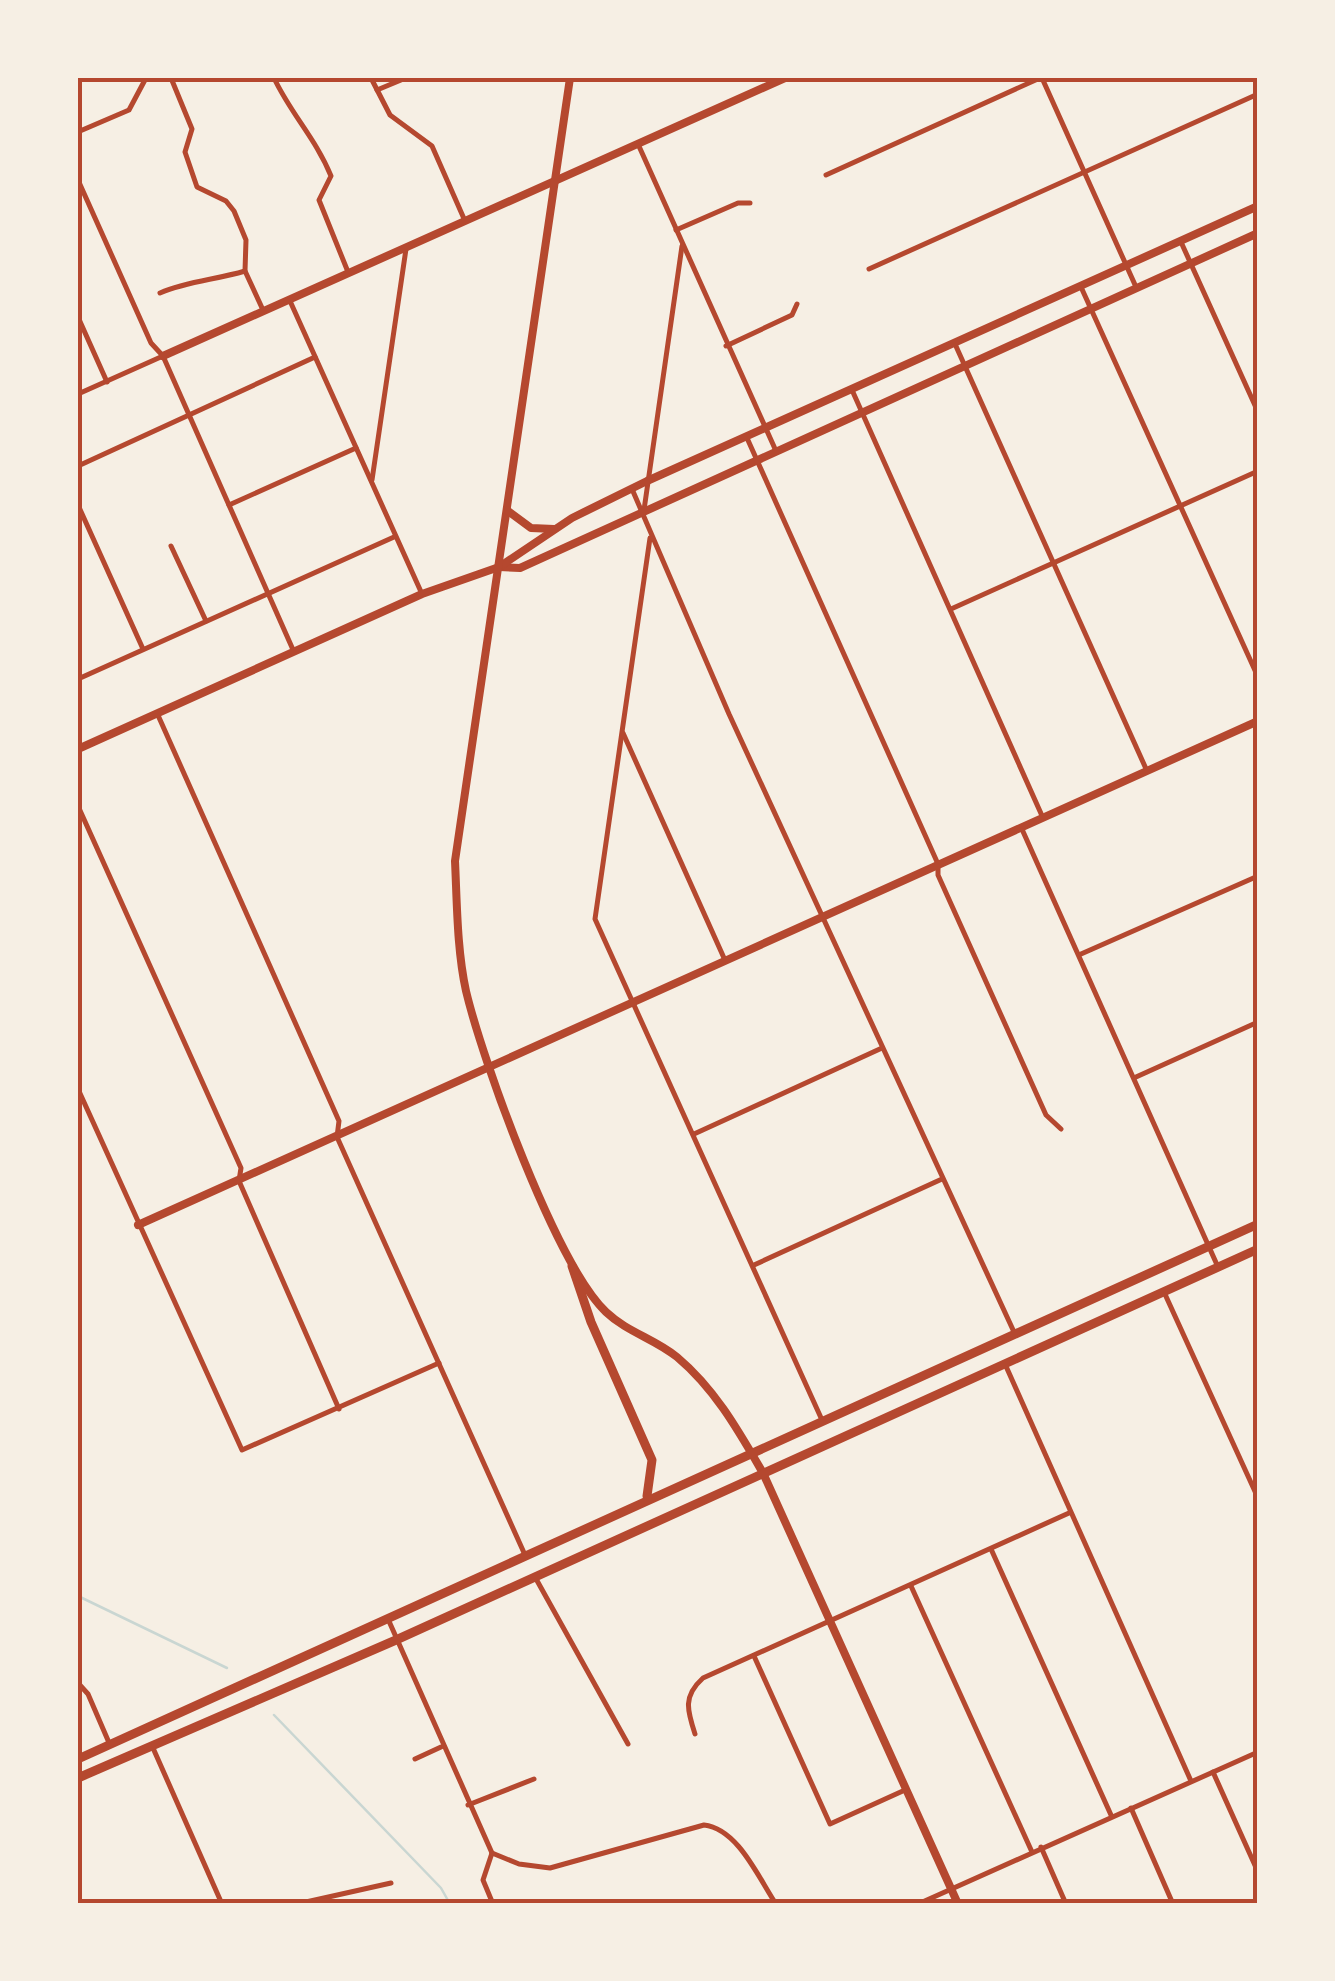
<svg xmlns="http://www.w3.org/2000/svg" width="1335" height="1981" viewBox="0 0 1335 1981" font-family="'Alegreya Sans',sans-serif">
	<style>
		.lines { fill: none; stroke-linecap: round; stroke-linejoin: round }
		.stream { stroke: #c9d6d2; stroke-width: 2.5 }
		.minor { stroke: #b5482f; stroke-width: 5 }
		.tertiary { stroke: #b5482f; stroke-width: 8 }
		.secondary { stroke: #b5482f; stroke-width: 8 }
		.primary { stroke: #b5482f; stroke-width: 9 }
		.neatline { fill: none; stroke: #b5482f; stroke-width: 4 }
	</style>
	<rect width="100%" height="100%" fill="#f6efe4"/>
	<g class="lines">
		<!-- stream -->
		<g class="stream">
			<polyline points="78,1596 227,1668"/>
			<polyline points="274,1715 441,1888 450,1904"/>
		</g>
		<!-- minor -->
		<g class="minor">
			<polyline points="171,78 192,129 185,152 197,187 226,201 234,211 246,240 245,271 263,310"/>
			<path d="M 274,78 C 291,114 316,139 331,176 L 319,200 L 348,272"/>
			<polyline points="371,78 390,115 432,146 465,221"/>
			<polyline points="1042,78 1136,287"/>
			<polyline points="377,90 401,80"/>
			<polyline points="80,131 129,110 146,78"/>
			<polyline points="638,144 776,451"/>
			<polyline points="826,175 1040,78"/>
			<polyline points="78,180 151,343 163,356 294,652"/>
			<polyline points="676,230 738,203 750,203"/>
			<polyline points="1181,242 1258,412"/>
			<polyline points="869,269 1258,94"/>
			<polyline points="1081,287 1258,677"/>
			<path d="M 160,293 C 188,281 215,280 245,271"/>
			<polyline points="290,301 422,594"/>
			<polyline points="78,317 107,382"/>
			<polyline points="955,344 1147,771"/>
			<polyline points="726,346 792,315 797,304"/>
			<polyline points="852,390 1043,818"/>
			<polyline points="78,394 163,356"/>
			<polyline points="747,438 938,864 938,875 1046,1115 1061,1129"/>
			<polyline points="78,466 315,357"/>
			<polyline points="372,480 406,249"/>
			<polyline points="632,489 729,714 1014,1332"/>
			<polyline points="78,505 143,649"/>
			<polyline points="229,505 356,448"/>
			<polyline points="644,510 682,246"/>
			<polyline points="650,538 595,919 822,1420"/>
			<polyline points="171,546 206,621"/>
			<polyline points="951,609 1258,471"/>
			<polyline points="78,679 394,537"/>
			<polyline points="157,713 339,1121 337,1137 525,1555"/>
			<polyline points="623,733 724,958"/>
			<polyline points="78,806 241,1168 239,1181 339,1409"/>
			<polyline points="1021,827 1218,1267"/>
			<polyline points="1081,954 1258,876"/>
			<polyline points="1136,1077 1258,1022"/>
			<polyline points="78,1089 242,1450 439,1363"/>
			<polyline points="694,1134 882,1048"/>
			<polyline points="754,1265 942,1179"/>
			<polyline points="1164,1292 1258,1498"/>
			<polyline points="1005,1364 1191,1781"/>
			<polyline points="991,1549 1111,1815"/>
			<polyline points="535,1577 628,1744"/>
			<polyline points="911,1586 1032,1852"/>
			<polyline points="388,1619 492,1853"/>
			<polyline points="754,1656 830,1824 905,1790"/>
			<polyline points="78,1683 88,1694 110,1745"/>
			<path d="M 695,1734 C 687,1710 683,1696 703,1678 L 1069,1513"/>
			<polyline points="153,1748 222,1904"/>
			<polyline points="415,1759 441,1747"/>
			<polyline points="1213,1772 1258,1872"/>
			<polyline points="468,1805 534,1779"/>
			<polyline points="1131,1808 1173,1904"/>
			<polyline points="1041,1847 1066,1904"/>
			<path d="M 492,1853 L 519,1864 L 550,1868 L 704,1825 C 738,1829 758,1877 776,1904"/>
			<polyline points="492,1853 483,1880 493,1904"/>
			<polyline points="297,1904 391,1883"/>
			<polyline points="918,1904 1258,1752"/>
		</g>
		<!-- tertiary -->
		<g class="tertiary">
			<polyline points="163,356 785,78"/>
			<polyline points="499,567 520,568 1258,233"/>
			<polyline points="78,749 422,594 499,567 572,518 647,481 1258,206"/>
			<polyline points="138,1225 1258,721"/>
			<polyline points="763,1473 958,1904"/>
		</g>
		<!-- secondary -->
		<g class="secondary">
			<path d="M 570,78 L 455,861 C 457,903 457,950 466,991 C 483,1062 556,1264 606,1312 C 627,1332 655,1339 677,1357 C 715,1389 738,1430 763,1473"/>
			<polyline points="508,511 531,528 554,529"/>
		</g>
		<!-- primary -->
		<g class="primary">
			<polyline points="572,1266 591,1322 652,1460 647,1496"/>
			<polyline points="78,1759 1258,1224"/>
			<polyline points="78,1778 396,1640 1258,1249"/>
		</g>
	</g>
	<!-- border -->
	<rect width="1335" height="1981" fill="none" stroke="#f6efe4" stroke-width="160"/>
	<rect x="80" y="80" width="1175" height="1821" class="neatline"/>
</svg>
